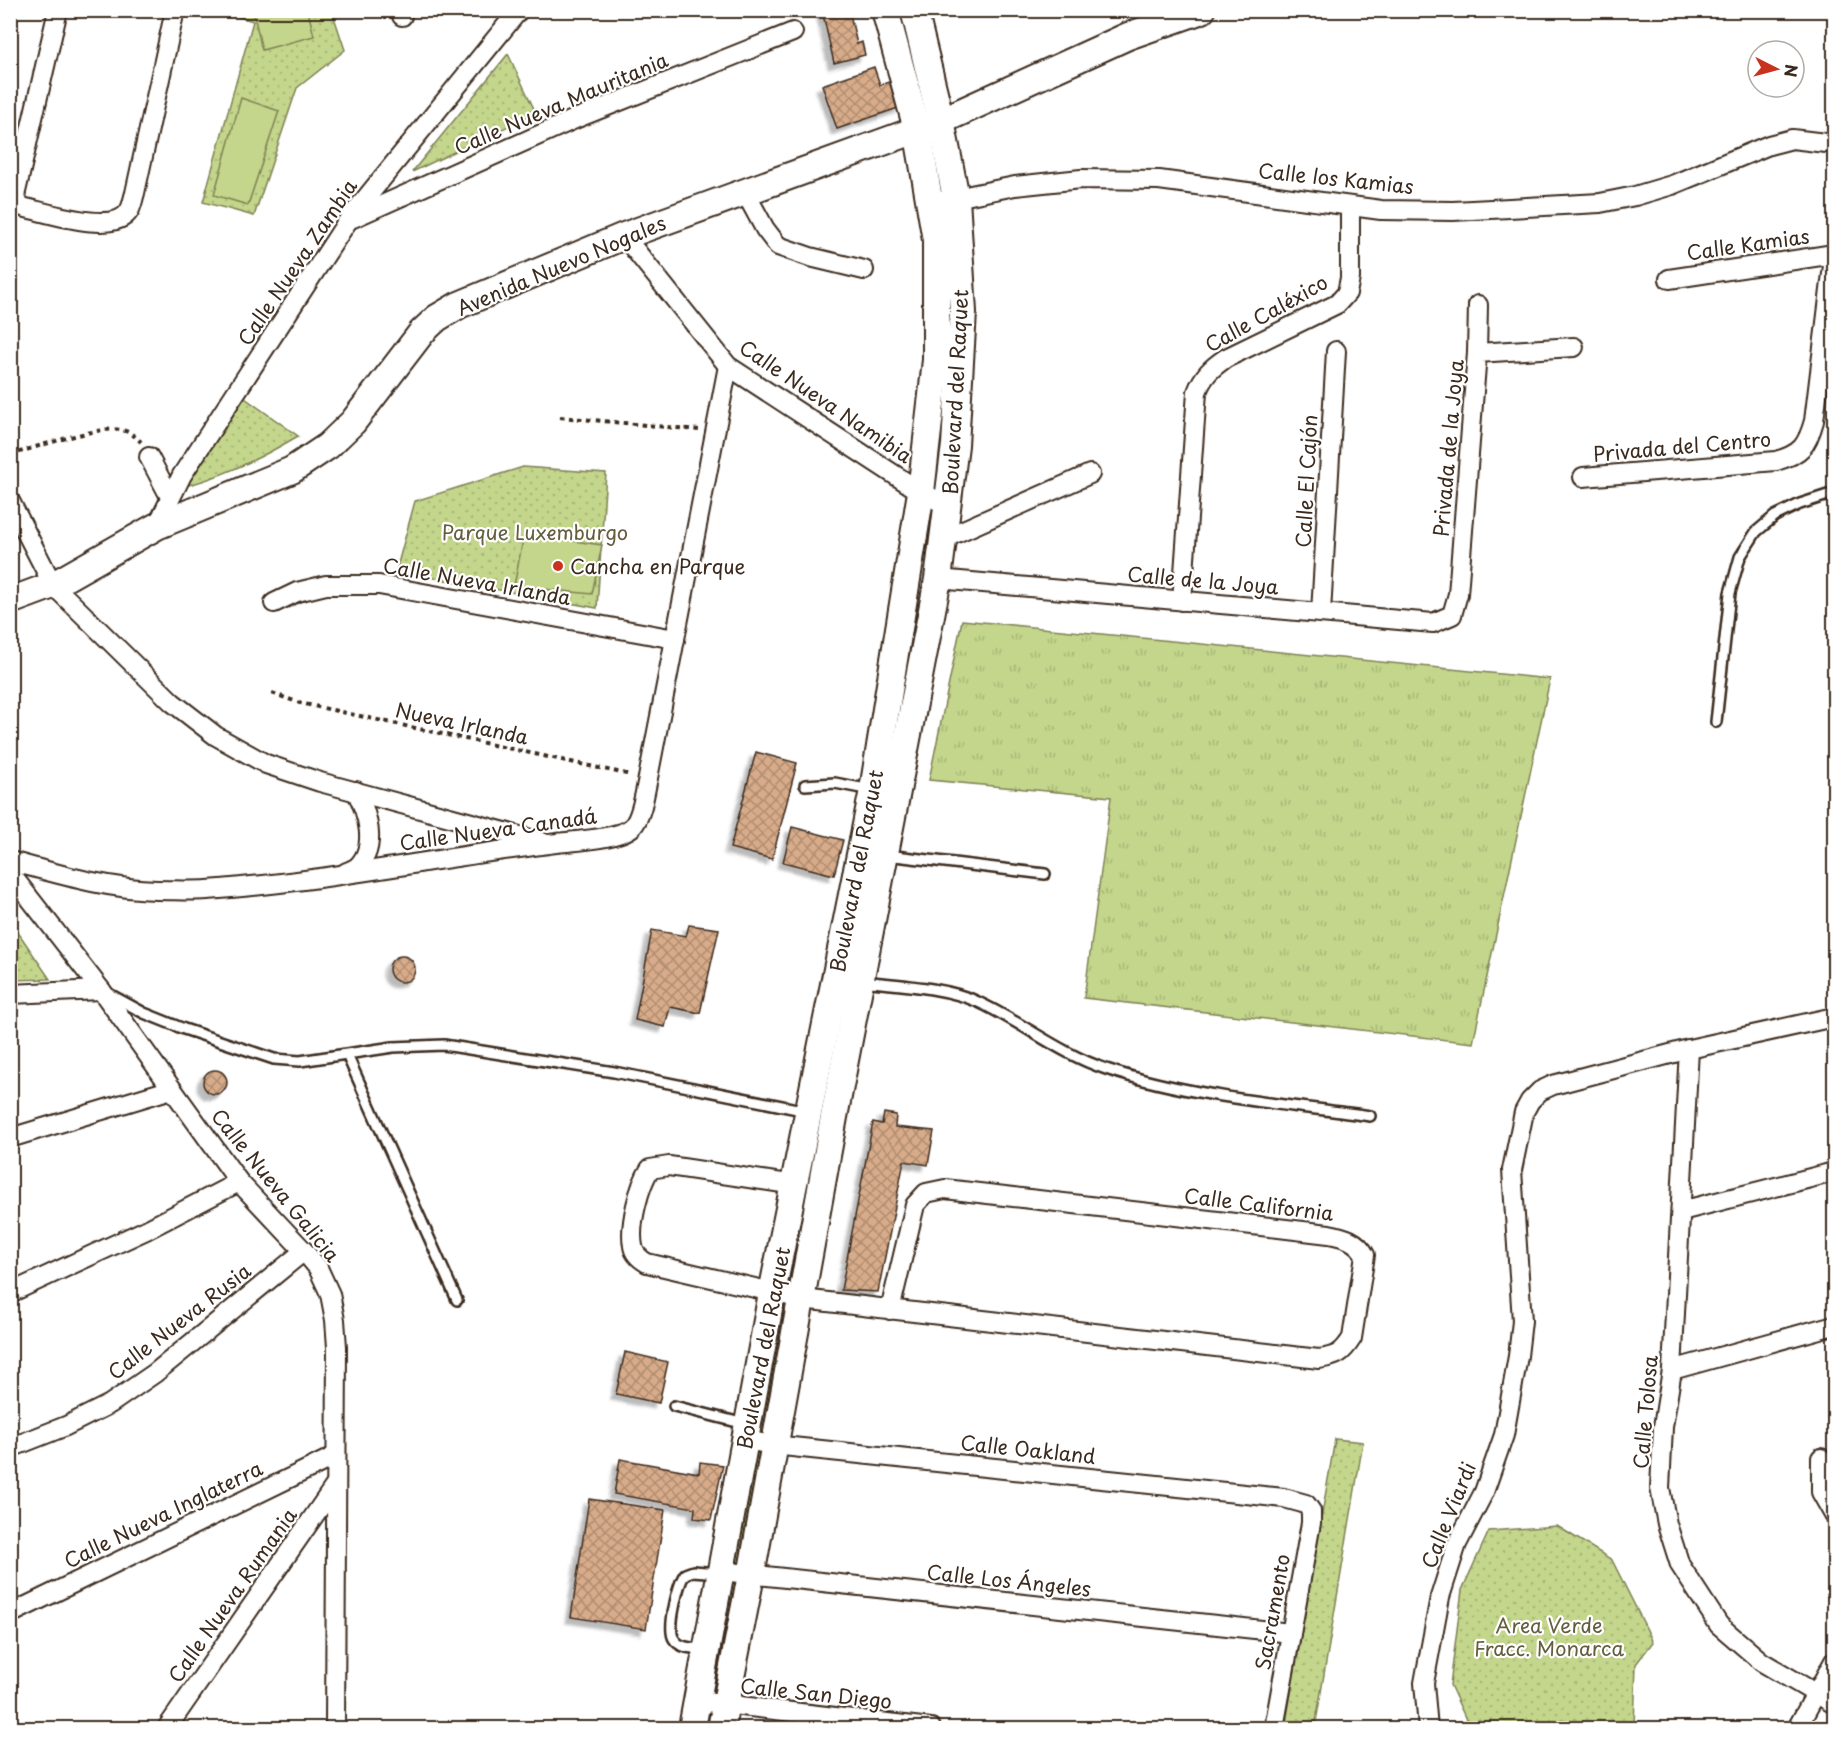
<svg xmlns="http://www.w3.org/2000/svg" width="1845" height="1739" viewBox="0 0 1845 1739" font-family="'Playpen Sans',sans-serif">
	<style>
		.grass { fill: url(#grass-tufts); stroke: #7f8054; stroke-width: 1.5 }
		.park { fill: url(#park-dots); stroke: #7f8054; stroke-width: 1.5 }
		.pitch { fill: #c3d68b; stroke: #7f8054; stroke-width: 1.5 }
		.building { fill: url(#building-cross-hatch); stroke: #3b2a1e; stroke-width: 1.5; filter: url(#shadow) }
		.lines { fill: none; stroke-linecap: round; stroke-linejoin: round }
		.lane-casing { stroke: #3b2a1e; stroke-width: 14 }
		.street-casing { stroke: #3b2a1e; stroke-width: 22 }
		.secondary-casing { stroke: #3b2a1e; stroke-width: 30 }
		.path { stroke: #3b2a1e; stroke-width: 4; stroke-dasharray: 4.5 4.5; stroke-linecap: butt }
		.lane { stroke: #fff; stroke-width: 9 }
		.street { stroke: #fff; stroke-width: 18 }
		.secondary { stroke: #fff; stroke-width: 26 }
		.poi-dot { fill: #c8321e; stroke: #fff; stroke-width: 2 }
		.labels { text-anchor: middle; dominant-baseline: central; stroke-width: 4.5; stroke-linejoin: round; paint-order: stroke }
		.street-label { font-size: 20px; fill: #3b2a1e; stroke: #fff }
		.park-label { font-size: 20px; fill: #645e3f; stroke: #fff }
		.poi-label { font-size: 20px; fill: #3b2a1e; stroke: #fff; text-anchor: start }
	</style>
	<defs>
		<pattern id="grass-tufts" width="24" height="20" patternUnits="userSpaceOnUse" patternTransform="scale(1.5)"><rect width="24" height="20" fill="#c3d68b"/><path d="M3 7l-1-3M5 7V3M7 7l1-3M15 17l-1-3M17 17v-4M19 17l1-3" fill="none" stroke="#a8b878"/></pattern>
		<pattern id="park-dots" width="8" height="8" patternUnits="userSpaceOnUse" patternTransform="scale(1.5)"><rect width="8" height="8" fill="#c3d68b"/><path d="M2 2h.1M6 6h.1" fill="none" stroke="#a8b878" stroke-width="1.8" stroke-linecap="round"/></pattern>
		<pattern id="building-cross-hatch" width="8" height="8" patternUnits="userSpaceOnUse" patternTransform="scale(1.5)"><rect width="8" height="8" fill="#d8ac8a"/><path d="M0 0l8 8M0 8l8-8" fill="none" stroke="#b08c70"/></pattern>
		<filter id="shadow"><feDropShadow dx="-5.5" dy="5.5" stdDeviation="1.5" flood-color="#0004"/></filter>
	</defs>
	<rect width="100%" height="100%" fill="#fff"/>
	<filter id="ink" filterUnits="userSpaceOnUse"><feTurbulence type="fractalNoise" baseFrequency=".0167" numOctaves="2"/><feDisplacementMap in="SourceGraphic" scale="12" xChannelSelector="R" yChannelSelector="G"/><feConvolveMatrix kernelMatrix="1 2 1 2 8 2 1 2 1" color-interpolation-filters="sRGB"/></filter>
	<g filter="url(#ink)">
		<!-- grass -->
		<polygon class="grass" points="962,620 1550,679 1473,1043 1084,998 1111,797 929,780"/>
		<!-- park -->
		<g class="park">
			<polygon points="218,11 332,11 345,50 297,88 254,216 203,202 253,21"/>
			<polygon points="508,54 536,113 412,172"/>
			<path d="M 242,396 L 298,436 C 261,458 223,477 181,487 Z"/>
			<polygon points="523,467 606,473 597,608 396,571 415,501"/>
			<polygon points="11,922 50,979 11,980"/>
			<polygon points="779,1311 796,1314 773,1436 758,1434"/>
			<polygon points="1335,1439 1363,1442 1315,1728 1285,1728"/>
			<polygon points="755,1446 770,1448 751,1561 735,1562"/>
			<polygon points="1557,1526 1612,1560 1653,1642 1636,1664 1634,1728 1470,1728 1450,1685 1462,1590 1489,1531"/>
			<polygon points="733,1577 748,1578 729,1689 711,1691"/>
		</g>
		<!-- pitch -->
		<g class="pitch">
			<polygon points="253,11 308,11 314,36 262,50"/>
			<polygon points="241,98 279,111 248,205 214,195"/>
			<polygon points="524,534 602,545 592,594 514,586"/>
		</g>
		<!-- building -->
		<g class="building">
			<polygon points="822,10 849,10 857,44 862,42 865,55 834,63"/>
			<polygon points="874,67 880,85 892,81 901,107 837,129 822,85"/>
			<polygon points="756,752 797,763 772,859 730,848"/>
			<polygon points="792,827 843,840 834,875 783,862"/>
			<polygon points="689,925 719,929 700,1013 670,1007 665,1027 635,1020 652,930 686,936"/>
			<circle cx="402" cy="969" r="13"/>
			<circle cx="215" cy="1082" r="12"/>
			<polygon points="884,1113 896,1115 895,1127 934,1131 928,1165 904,1161 878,1292 841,1290 873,1122 882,1124"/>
			<polygon points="625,1352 668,1362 659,1403 616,1394"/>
			<polygon points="620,1459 699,1473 700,1462 723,1465 711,1520 694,1518 695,1508 614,1494"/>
			<polygon points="589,1499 665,1510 646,1629 571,1617"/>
		</g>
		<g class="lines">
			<!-- lane casing -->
			<g class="lane-casing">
				<g id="lane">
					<polyline points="1716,722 1730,593 1740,557 1756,532 1775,516 1800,504 1834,493"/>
					<polyline points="805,785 835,783 871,790"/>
					<polyline points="887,855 1045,874"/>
					<path d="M 862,981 C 896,985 947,987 978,1002 C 1022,1022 1060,1054 1106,1069 C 1191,1097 1283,1104 1370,1116"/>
					<polyline points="109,994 144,1013 184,1029 274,1059 300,1061 393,1047 444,1045 614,1072 807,1111"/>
					<polyline points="347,1055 457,1300"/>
					<polyline points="674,1406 745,1424"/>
					<path d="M 705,1649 C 695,1648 680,1649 674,1639 C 667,1629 678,1584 685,1574 L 693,1571 L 719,1573"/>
				</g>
			</g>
			<!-- street casing -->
			<g class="street-casing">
				<g id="street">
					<path d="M 58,10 L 15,196 L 20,206 L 26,208 C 49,213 115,235 129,211 C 132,207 133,199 135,193 L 175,10"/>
					<polyline points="401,10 402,16"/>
					<polyline points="745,192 765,229 778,246 810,257 864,270"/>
					<polyline points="931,203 1015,186 1081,179 1159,180 1381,210 1453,211 1600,203 1635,196 1672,185 1769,145 1792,139 1834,144"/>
					<polyline points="353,218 575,119 793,32"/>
					<polyline points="624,236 728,366 921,492 948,506"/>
					<polyline points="1669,279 1834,254"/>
					<polyline points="1477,353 1478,305"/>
					<polyline points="149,457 170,497"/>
					<path d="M 1583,477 L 1776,461 C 1801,454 1807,446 1814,421 L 1834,257"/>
					<polyline points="10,501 53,585 172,702 216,736 266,764 320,782 542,842"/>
					<polyline points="157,526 182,475 349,219 519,10"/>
					<polyline points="943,539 1090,474"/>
					<polyline points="938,579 1433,623 1452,615 1458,594 1477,353 1574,347"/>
					<path d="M 1182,601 L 1197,392 C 1203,376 1211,368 1226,358 L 1337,304 L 1347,293 L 1350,278 L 1350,206"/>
					<polyline points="274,603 297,592 326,585 379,585 675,639"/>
					<polyline points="1321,613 1336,351"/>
					<path d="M 10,861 C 59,874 107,889 157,890 C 174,890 191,891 207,890 C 322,882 435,858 549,844 C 568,841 620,840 633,826 C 642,816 645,791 648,778 L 728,366"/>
					<polyline points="10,873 101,990 239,1182 304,1251 318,1268 330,1294 335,1320 337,1347 335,1728"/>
					<path d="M 345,873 C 349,871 355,869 358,866 C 378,846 367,812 356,791"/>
					<polyline points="10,994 101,990"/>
					<polyline points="1689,1049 1672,1370 1663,1427 1660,1488 1667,1524 1680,1565 1719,1625 1762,1662 1834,1704"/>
					<polyline points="10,1138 172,1089"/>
					<path d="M 795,1185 L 669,1166 L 650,1169 C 639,1186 629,1225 633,1246 C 634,1254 640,1259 647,1263 L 802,1299 L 1319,1359 C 1337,1356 1342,1354 1352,1338 L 1365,1255 C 1357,1240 1344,1237 1329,1234 L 945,1189 L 926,1193 L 915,1205 L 890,1310"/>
					<polyline points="1681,1211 1834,1172"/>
					<polyline points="10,1293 146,1230 239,1182"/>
					<polyline points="1672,1370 1834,1325"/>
					<polyline points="745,1440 773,1445 1284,1498 1306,1504 1311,1511 1311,1523 1274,1728"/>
					<polyline points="10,1448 66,1426 110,1404 155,1373 304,1251"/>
					<polyline points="1821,1458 1821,1492 1834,1515"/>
					<polyline points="721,1571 1291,1633"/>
					<polyline points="10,1614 335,1456"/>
					<polyline points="697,1701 931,1728"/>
					<polyline points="167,1728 334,1487"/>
					<polyline points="1428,1728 1424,1683 1440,1597 1457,1544 1484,1492 1504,1435 1518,1356 1522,1321 1512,1170 1524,1112 1530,1101 1540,1091 1553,1085 1689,1049 1834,1017"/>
					<polyline points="1797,1728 1834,1661"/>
				</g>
			</g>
			<!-- secondary casing -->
			<g class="secondary-casing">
				<g id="secondary">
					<polyline points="10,601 53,585 157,526 292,470 328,446 353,422 422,332 437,318 459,305 624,236 941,121 1128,36 1202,10"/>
					<polyline points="692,1728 772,1293 873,790 921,492 936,360 936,240 917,129 885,10"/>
					<polyline points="721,1728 753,1565 834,1117 938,579 955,445 963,312 956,198 941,121 914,10"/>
				</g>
			</g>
			<!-- path -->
			<g class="path">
				<polyline points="560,417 699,430"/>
				<path d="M 10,455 C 33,448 101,425 121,430 C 129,431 135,436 141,442"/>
				<polyline points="272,693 300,703 631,775"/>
			</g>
			<!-- lane -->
			<use href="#lane" class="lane"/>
			<!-- street -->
			<use href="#street" class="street"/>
			<!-- secondary -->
			<use href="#secondary" class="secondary"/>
		</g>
	</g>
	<!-- markers -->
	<circle class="poi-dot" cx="558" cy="566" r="6"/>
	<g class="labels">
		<!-- street labels -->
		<g class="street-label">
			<text transform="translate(561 103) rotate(-23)">Calle Nueva Mauritania</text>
			<text transform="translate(1336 178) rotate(6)">Calle los Kamias</text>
			<text transform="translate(1748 244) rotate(-8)">Calle Kamias</text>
			<text transform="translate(297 262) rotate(-56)">Calle Nueva Zambia</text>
			<text transform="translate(561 265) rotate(-23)">Avenida Nuevo Nogales</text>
			<text transform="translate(1266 313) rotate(-29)">Calle Caléxico</text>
			<text transform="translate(955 392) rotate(-87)">Boulevard del Raquet</text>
			<text transform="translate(826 401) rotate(34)">Calle Nueva Namibia</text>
			<text transform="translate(1682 446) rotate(-5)">Privada del Centro</text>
			<text transform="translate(1448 448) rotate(-85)">Privada de la Joya</text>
			<text transform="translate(1306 481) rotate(-87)">Calle El Cajón</text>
			<text transform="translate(1203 580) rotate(5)">Calle de la Joya</text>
			<text transform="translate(477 581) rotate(10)">Calle Nueva Irlanda</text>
			<text transform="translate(462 723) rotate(12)">Nueva Irlanda</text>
			<text transform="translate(498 829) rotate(-8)">Calle Nueva Canadá</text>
			<text transform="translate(856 871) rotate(-79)">Boulevard del Raquet</text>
			<text transform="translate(276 1185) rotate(51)">Calle Nueva Galicia</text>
			<text transform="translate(1259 1204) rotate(7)">Calle California</text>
			<text transform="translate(179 1321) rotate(-38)">Calle Nueva Rusia</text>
			<text transform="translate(763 1348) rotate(-79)">Boulevard del Raquet</text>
			<text transform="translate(1645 1412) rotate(-85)">Calle Tolosa</text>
			<text transform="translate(1028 1449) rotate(6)">Calle Oakland</text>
			<text transform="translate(163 1514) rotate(-26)">Calle Nueva Inglaterra</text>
			<text transform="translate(1448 1515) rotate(-68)">Calle Viardi</text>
			<text transform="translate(1009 1580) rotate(6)">Calle Los Ángeles</text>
			<text transform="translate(232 1595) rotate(-55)">Calle Nueva Rumania</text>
			<text transform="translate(1272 1612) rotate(-80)">Sacramento</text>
			<text transform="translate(816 1693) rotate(6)">Calle San Diego</text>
		</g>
		<!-- park labels -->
		<g class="park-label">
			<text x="535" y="532">Parque Luxemburgo</text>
			<text x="1549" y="1625">Area Verde<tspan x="1549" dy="23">Fracc. Monarca</tspan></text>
		</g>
		<!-- poi labels -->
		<g class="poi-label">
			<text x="570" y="566">Cancha en Parque</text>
		</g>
	</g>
	<!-- margin -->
	<rect width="1845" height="1739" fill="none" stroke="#fff" stroke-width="36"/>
	<rect x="18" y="18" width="1809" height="1703" fill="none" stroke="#3b2a1e" stroke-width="2" filter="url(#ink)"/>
	<!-- north arrow -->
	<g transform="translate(1776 69) rotate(96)"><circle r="28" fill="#ffffff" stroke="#b1aaa5" stroke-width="1.5"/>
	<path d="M0-4.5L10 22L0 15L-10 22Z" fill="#c8321e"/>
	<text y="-9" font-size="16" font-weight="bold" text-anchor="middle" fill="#3b2a1e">N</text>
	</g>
</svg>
